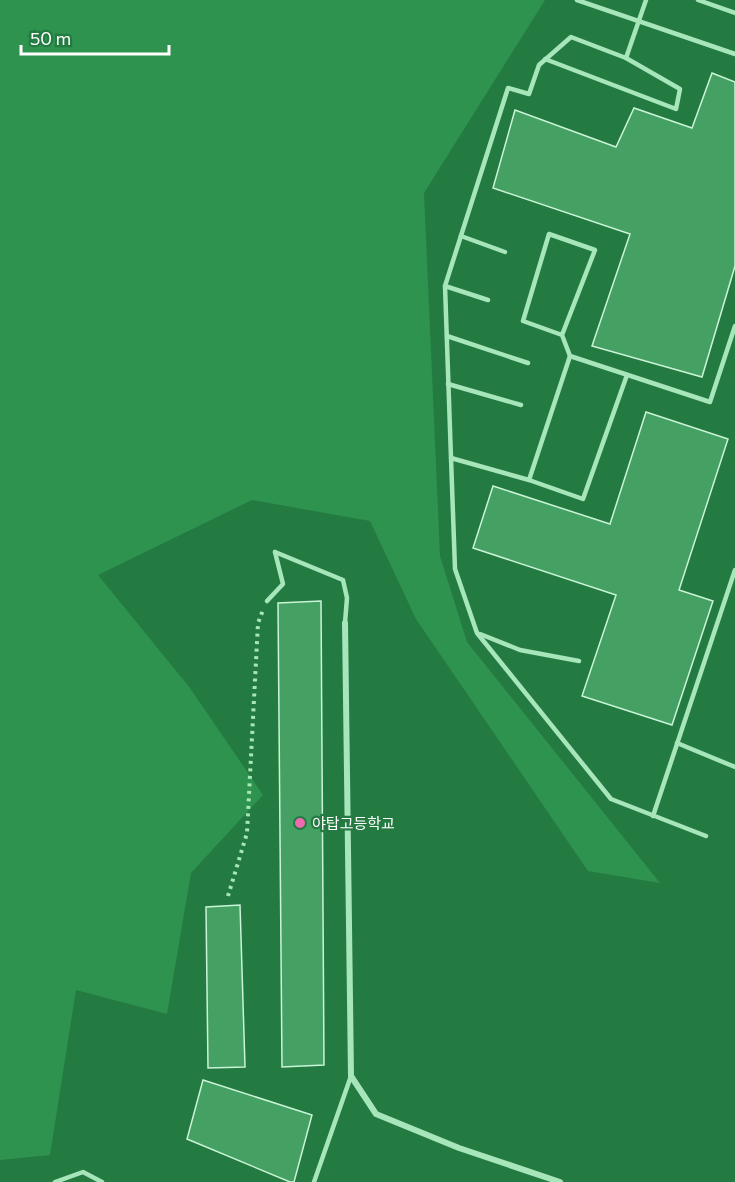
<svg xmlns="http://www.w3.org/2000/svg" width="735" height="1182" viewBox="0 0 735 1182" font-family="Commissioner,'Noto Sans KR',sans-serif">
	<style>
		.green { fill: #2e934f }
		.building { fill: #44a063; stroke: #caf4d7; stroke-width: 1.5 }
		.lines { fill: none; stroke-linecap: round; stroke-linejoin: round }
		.path { stroke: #a7e5bb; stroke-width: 4; stroke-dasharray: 3 4.5; stroke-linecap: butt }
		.lane { stroke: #a7e5bb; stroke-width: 4.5 }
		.street { stroke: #a7e5bb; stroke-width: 6 }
		.poi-dot { fill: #ef6aae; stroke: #247b41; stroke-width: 2 }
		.labels { text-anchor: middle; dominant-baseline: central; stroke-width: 4.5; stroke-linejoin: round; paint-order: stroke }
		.poi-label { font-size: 15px; fill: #fff; stroke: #247b41; text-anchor: start }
	</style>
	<rect width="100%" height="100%" fill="#247b41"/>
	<!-- green -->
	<polygon class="green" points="0,0 545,0 424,193 440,556 467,642 660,883 588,871 416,619 370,521 252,500 98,575 190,688 263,795 191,873 167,1014 76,990 50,1155 0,1160"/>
	<!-- building -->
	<g class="building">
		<polygon points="712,73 735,82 735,266 702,377 592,346 630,234 493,188 515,110 616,147 634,108 692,128"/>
		<polygon points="646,412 728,439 679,590 713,601 672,725 582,696 616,595 473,548 493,486 610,524"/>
		<polygon points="321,601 324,1065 282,1067 278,603"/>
		<polygon points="240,905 245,1067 208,1068 206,907"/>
		<polygon points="203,1080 312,1115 294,1182 290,1182 187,1139"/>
	</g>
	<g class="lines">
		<!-- path -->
		<polyline class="path" points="228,896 247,833 258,623 263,610"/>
		<!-- lane -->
		<g class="lane">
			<polyline points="577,0 735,54"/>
			<polyline points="698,0 735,13"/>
			<polyline points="545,59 676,109 680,89 626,58"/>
			<polyline points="461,236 505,252"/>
			<polyline points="445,286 488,300"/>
			<polyline points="562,335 595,250 549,234 523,321 562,335 570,356"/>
			<polyline points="447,336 528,363"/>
			<polyline points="448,384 521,405"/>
			<polyline points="451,458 445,286 508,88 529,94 539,65 571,37 626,58 646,0"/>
			<polyline points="529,480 583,499 627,375"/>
			<polyline points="275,552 343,580 347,598 345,623"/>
			<polyline points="267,601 283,584 275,552"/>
			<polyline points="480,634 520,650 579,661"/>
			<polyline points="677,743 735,767"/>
			<polyline points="653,816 735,570"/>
			<polyline points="706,836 611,799 477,633 455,569 451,458 529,480 570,356 710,402 735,326"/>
			<polyline points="55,1182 83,1172 102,1182"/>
			<polyline points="314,1182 351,1076"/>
		</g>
		<!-- street -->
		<polyline class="street" points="345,623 351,1076 376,1114 459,1148 560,1182"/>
	</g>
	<!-- markers -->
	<circle class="poi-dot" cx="300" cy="823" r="6"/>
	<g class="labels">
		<!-- poi labels -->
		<g class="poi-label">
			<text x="312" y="823">야탑고등학교</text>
		</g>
	</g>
	<!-- scale -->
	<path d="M21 45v9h148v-9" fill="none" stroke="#ffffff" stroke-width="3"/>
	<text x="30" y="45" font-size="18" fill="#ffffff" stroke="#247b41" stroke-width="4.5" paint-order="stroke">50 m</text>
</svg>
